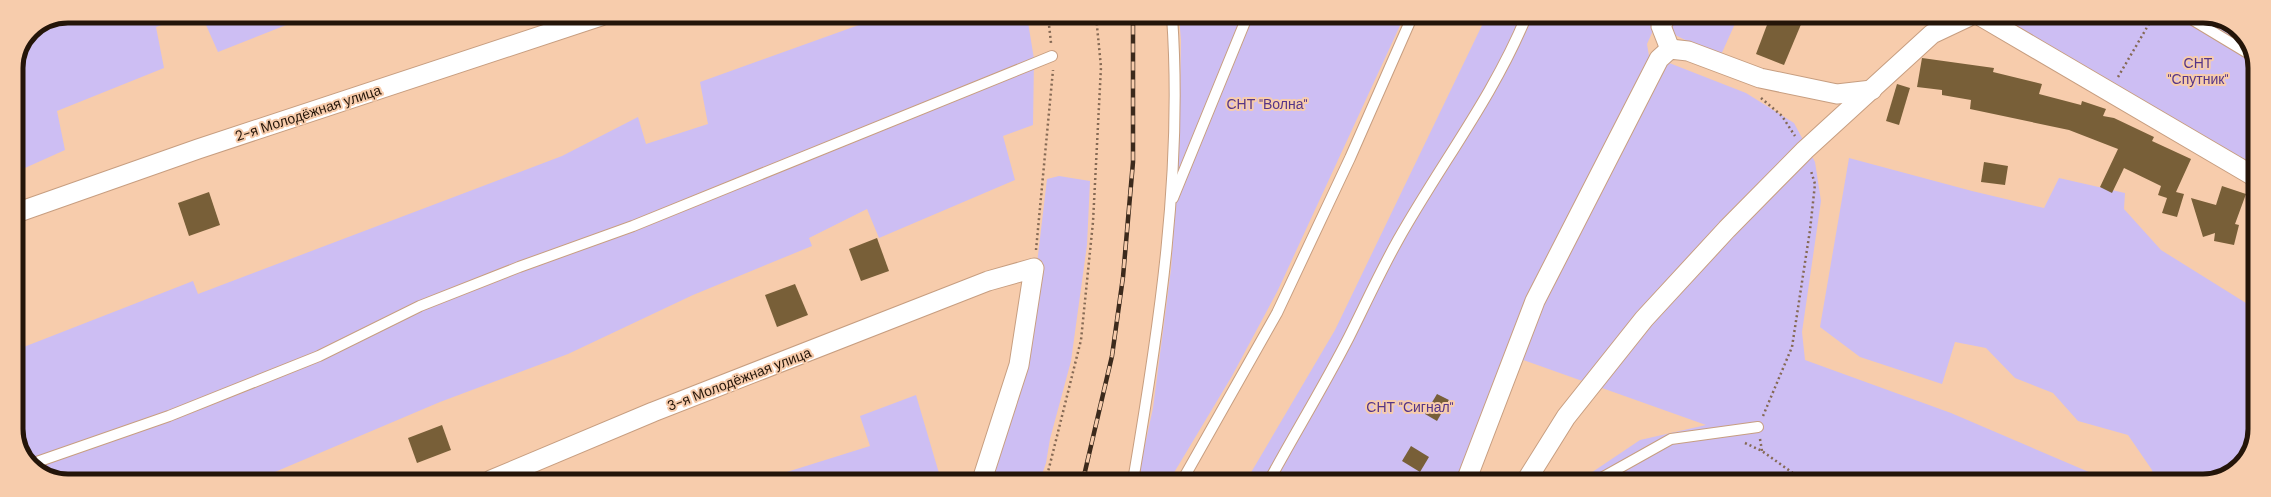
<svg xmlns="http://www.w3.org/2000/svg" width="2271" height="497" viewBox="0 0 2271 497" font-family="'DM Sans',sans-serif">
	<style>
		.green { fill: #cdbef3 }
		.building { fill: #785f38 }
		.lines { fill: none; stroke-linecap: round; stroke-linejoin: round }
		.service-casing { stroke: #c79e80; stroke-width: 12 }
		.minor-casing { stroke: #c79e80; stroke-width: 21 }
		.path { stroke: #856954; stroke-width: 2.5; stroke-dasharray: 2 3; stroke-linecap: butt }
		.service { stroke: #fff; stroke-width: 10 }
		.minor { stroke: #fff; stroke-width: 19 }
		.rail-casing { stroke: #3c2a1c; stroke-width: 4.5 }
		.rail { stroke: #f7ccac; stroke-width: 3; stroke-dasharray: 9; stroke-linecap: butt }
		.labels { text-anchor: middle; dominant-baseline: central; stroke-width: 4; stroke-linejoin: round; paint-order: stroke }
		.park-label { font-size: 14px; fill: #553587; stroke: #f7ccac }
		.street-label { font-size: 14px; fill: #241509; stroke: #f7ccac }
		.rim { fill: none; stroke: #241509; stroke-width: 5 }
	</style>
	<rect width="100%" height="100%" fill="#f7ccac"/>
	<!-- green -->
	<g class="green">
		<polygon points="68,16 186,16 156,27 164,68 57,111 65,150 16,172 16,68 31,31"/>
		<polygon points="202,16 309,16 218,52"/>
		<polygon points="884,16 1027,16 1034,59 1033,125 1003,136 1015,180 879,238 867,209 809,238 812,246 693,295 568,354 440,402 256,480 58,480 31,466 16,435 16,350 193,281 198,294 562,156 638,117 646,144 708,124 700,82"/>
		<polygon points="1179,16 1404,17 1278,290 1232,376 1169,481 1137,481 1153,408 1171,269 1179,151 1181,41"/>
		<polygon points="1486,17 1659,17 1647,44 1650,62 1457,481 1246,481 1335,330"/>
		<polygon points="1671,17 1738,17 1720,57 1671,33"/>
		<polygon points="1999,17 2213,17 2242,34 2255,64 2255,166"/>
		<polygon points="1659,59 1746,93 1794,123 1815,162 1821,201 1802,332 1805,360 1951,413 2110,481 1579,481 1640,440 1706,425 1523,360 1542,308"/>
		<polygon points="1849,158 1972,191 2044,208 2059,178 2125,193 2124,209 2161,250 2254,308 2254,439 2237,468 2203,481 2155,481 2152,470 2128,435 2078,421 2053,393 2015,378 1986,348 1955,342 1942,384 1860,357 1820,327"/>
		<polygon points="1059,176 1090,181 1087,245 1071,361 1050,439 1046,463 1040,480 989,480 1032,306 1047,179"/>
		<polygon points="916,395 941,480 761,480 870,446 860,416"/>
	</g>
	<!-- building -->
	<g class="building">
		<polygon points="1770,17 1789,17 1802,22 1784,65 1756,54"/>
		<polygon points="1922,58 1994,68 1993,72 2042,84 2039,94 2081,105 2082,101 2106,109 2103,116 2114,118 2154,137 2152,141 2191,159 2176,192 2184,194 2177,217 2162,213 2167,198 2158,195 2161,186 2124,168 2112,193 2100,187 2118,149 2069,130 1970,109 1971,100 1942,95 1942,90 1917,87"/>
		<polygon points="1897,84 1910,88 1899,125 1886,121"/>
		<polygon points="1984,162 2008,166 2005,185 1981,182"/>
		<polygon points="2222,186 2246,194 2235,224 2239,225 2234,245 2214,241 2215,233 2203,237 2191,198 2216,205"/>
		<polygon points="209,192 220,225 189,236 178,203"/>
		<polygon points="877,238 889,271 861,281 849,249"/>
		<polygon points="795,284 808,315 777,327 765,295"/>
		<polygon points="1437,394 1449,400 1437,421 1425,414"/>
		<polygon points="442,425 451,450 417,463 408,438"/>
		<polygon points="1411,446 1429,457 1420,472 1402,461"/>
	</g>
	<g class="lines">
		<!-- service casing -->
		<g class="service-casing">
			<g id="service">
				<polyline points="2188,17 2251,55"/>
				<polyline points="1173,198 1247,17"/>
				<polyline points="31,464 169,416 319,356 420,306 519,267 633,226 1052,56"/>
				<path d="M 1133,481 C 1159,328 1183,172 1172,16"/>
				<polyline points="1182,481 1277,313 1350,158 1412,17"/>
				<path d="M 1269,481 C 1295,433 1324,386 1349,337 C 1365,305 1380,272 1398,240 C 1440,165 1493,97 1526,17"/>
				<polyline points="1596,481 1671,439 1758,427"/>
			</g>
		</g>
		<!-- minor casing -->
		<g class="minor-casing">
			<g id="minor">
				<polyline points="1666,17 1661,26 1670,49"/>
				<polyline points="1982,17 2255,177"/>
				<polyline points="16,213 198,149 601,16"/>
				<polyline points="491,480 653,412 988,281 1034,268 1019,365 982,480"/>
				<polyline points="1466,481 1535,301 1659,59 1670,49 1688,51 1760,78 1837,94 1872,90"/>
				<polyline points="1526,481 1566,417 1644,319 1727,229 1805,150 1932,34 1968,17"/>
			</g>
		</g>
		<!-- path -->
		<g class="path">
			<polyline points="1048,16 1051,43"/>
			<polyline points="2118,77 2153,17"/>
			<polyline points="1761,98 1782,116 1795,136"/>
			<polyline points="1036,250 1053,70"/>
			<polyline points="1763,416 1792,347 1810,230 1815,184 1811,171"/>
			<polyline points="1760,439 1762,451"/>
			<polyline points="1745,443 1762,451 1804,481"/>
			<polyline points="1046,480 1081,340 1093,222 1101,67 1096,16"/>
		</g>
		<!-- service -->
		<use href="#service" class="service"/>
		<!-- minor -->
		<use href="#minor" class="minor"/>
		<!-- rail casing -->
		<g class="rail-casing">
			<polyline id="rail" points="1083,480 1112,356 1123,277 1133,162 1133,16"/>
		</g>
		<!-- rail -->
		<use href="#rail" class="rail"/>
	</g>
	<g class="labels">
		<!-- park labels -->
		<g class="park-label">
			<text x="2198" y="63">СНТ<tspan x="2198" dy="16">"Спутник"</tspan></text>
			<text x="1267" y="104">СНТ "Волна"</text>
			<text x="1410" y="407">СНТ "Сигнал"</text>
		</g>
		<!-- street labels -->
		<g class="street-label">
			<text transform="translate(308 113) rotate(-18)">2-я Молодёжная улица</text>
			<text transform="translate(739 379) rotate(-21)">3-я Молодёжная улица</text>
		</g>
	</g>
	<!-- crop -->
	<path d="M0 0H2271V497H0ZM68 23H2203A45 45 0 0 1 2248 68V429A45 45 0 0 1 2203 474H68A45 45 0 0 1 23 429V68A45 45 0 0 1 68 23Z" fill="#f7ccac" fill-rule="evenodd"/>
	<path class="rim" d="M68 23H2203A45 45 0 0 1 2248 68V429A45 45 0 0 1 2203 474H68A45 45 0 0 1 23 429V68A45 45 0 0 1 68 23Z"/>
</svg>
